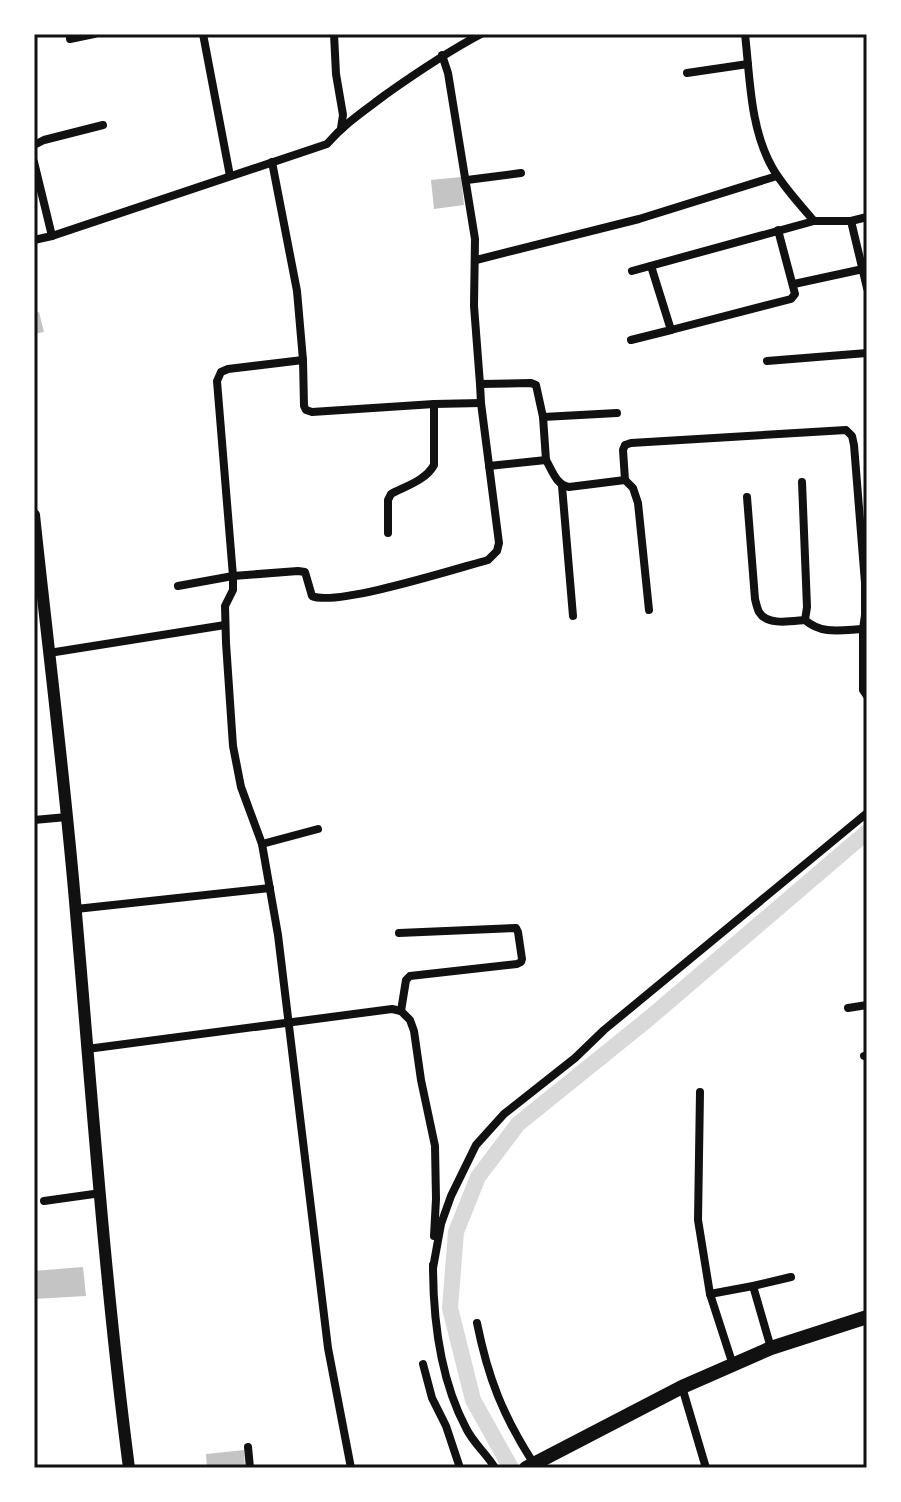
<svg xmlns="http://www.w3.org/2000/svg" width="901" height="1502" viewBox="0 0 901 1502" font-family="'IBM Plex Serif',serif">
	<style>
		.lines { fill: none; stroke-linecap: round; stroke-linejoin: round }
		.canal { stroke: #d9d9d9; stroke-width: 16 }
		.building { fill: #c4c4c4 }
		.minor { stroke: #111; stroke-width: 8 }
		.secondary { stroke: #111; stroke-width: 12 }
		.primary { stroke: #111; stroke-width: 14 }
		.neatline { fill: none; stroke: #111; stroke-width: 3 }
	</style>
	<rect width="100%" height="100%" fill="#fff"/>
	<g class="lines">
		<!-- canal -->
		<polyline class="canal" points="511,1468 473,1400 450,1308 456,1232 478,1177 518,1124 647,1020 867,832"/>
	</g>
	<!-- building -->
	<g class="building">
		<polygon points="461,177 464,205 434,209 431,180"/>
		<polygon points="39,312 44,332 34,334 34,313"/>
		<polygon points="83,1267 86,1296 34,1299 34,1271"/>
		<polygon points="244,1450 245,1468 207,1468 206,1454"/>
	</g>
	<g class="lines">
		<!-- minor -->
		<g class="minor">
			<polyline points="203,34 230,176"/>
			<polyline points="334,34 336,74 343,115 341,128"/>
			<polyline points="70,39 94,34"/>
			<polyline points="442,55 448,73 475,239 474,306 480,384"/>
			<polyline points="687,73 748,64"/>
			<polyline points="34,145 44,140 103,125"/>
			<polyline points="34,162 52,236"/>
			<polyline points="272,162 297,291 303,360 228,369 221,372 217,381 233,576 233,590 225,606 226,643 233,746 241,787 262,844 278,935 328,1348 351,1468"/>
			<polyline points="467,180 521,173"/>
			<polyline points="814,221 851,221 867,217"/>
			<polyline points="851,221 867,288"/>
			<path d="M 34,240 L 52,236 L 327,144 C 344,124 364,111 385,95 C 416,73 447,52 481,34"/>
			<polyline points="476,260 639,219 777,176"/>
			<path d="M 632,271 L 814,221 C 800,204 783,187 772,167 C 750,128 750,78 745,34"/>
			<polyline points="794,284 863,269"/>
			<polyline points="671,330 791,299 795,294 778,230"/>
			<polyline points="631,340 671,330 651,266"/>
			<polyline points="303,360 304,406 306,410 312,412 434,404 481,403"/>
			<polyline points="767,361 867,353"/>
			<path d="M 546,460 C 552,470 556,485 569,487 L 625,480 L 623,450 L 625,445 L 631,443 L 846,430 L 852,436 L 854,445 L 865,583 L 865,615 L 863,629 L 863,690 L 867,696"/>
			<polyline points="489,466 546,460 543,417"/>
			<polyline points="625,480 633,488 638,503 649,610"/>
			<path d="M 802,482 L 807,607 L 805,620 C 822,635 842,630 863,629"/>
			<polyline points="562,486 573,616"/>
			<path d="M 747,497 L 755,599 C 756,603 757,608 759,612 C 767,626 792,621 805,620"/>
			<path d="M 388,533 L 388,500 L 391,494 C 406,486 426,480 434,465 L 434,404"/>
			<path d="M 178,586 L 233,576 L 298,571 L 305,572 L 312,596 C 336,607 458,568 488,560 L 497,551 L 499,543 L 481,403 L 480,384 L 531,383 L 536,385 L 543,417 L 617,413"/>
			<polyline points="49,653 225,625"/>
			<polyline points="34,820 67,817"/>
			<polyline points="262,844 318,829"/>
			<polyline points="76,909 270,888"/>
			<polyline points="399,933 516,928 518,932 522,959 521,962 517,964 410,976 406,980 401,1011"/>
			<polyline points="848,1008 867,1005"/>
			<polyline points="401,1011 410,1020 414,1031 421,1080 435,1146 436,1199 434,1236"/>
			<polyline points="87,1049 392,1009 401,1011"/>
			<polyline points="864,1056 867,1055"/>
			<polyline points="700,1092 698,1220 710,1294 733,1365"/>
			<polyline points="44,1201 101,1193"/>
			<path d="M 433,1265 C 433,1320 440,1379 466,1428 C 473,1443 487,1454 495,1468"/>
			<polyline points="433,1268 441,1224 451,1196 476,1145 504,1114 575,1058 604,1030 867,813"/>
			<polyline points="753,1286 771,1348"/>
			<polyline points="710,1294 753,1286 791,1277"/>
			<path d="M 477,1323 C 488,1378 503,1416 534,1464"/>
			<polyline points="423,1364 432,1398 446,1426 460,1468"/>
			<polyline points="682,1387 706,1468"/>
			<polyline points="248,1447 250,1468"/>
		</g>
		<!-- secondary -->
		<path class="secondary" d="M 34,515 C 48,648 65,780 76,913 C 92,1098 105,1284 129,1468"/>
		<!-- primary -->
		<polyline class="primary" points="526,1468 682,1387 771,1348 867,1317"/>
	</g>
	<!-- border -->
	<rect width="901" height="1502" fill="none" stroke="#ffffff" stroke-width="72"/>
	<rect x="36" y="36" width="829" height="1430" class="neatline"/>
</svg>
